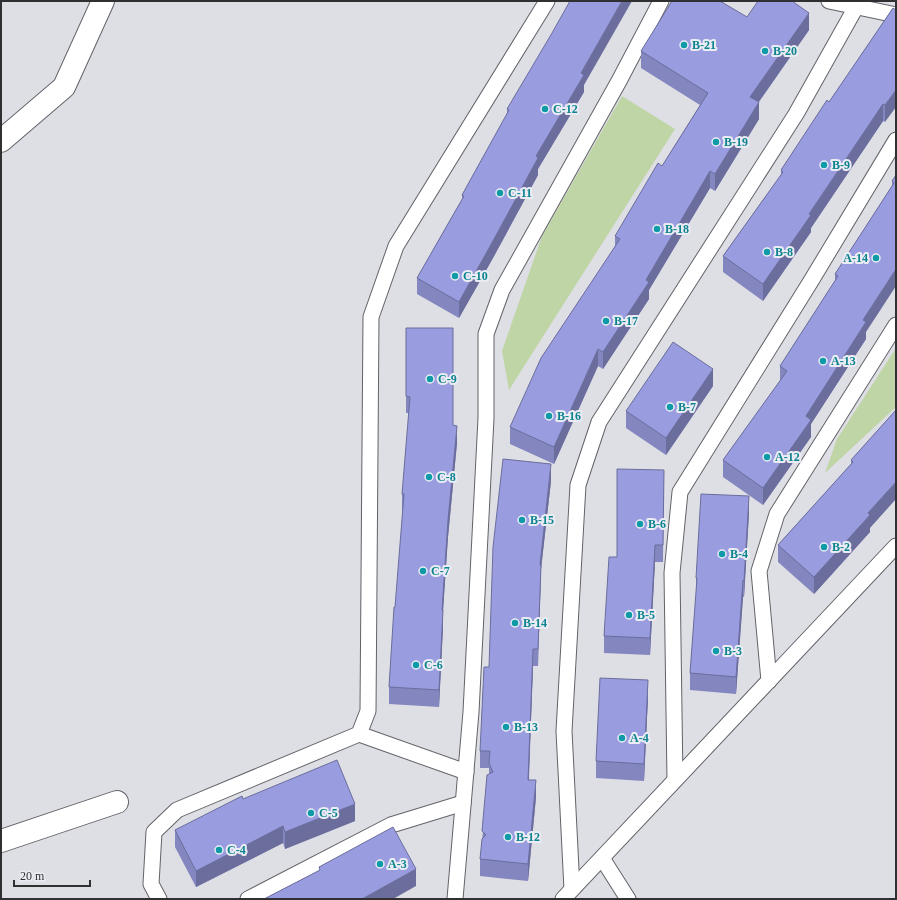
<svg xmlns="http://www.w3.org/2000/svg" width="897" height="900" viewBox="0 0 897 900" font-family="'Times New Roman',serif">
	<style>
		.green { fill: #c0d5a6 }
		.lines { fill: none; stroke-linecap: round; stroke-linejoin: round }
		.service-casing { stroke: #626368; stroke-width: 17 }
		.minor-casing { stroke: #626368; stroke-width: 24 }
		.service { stroke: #fff; stroke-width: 15 }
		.minor { stroke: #fff; stroke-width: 22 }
		.wall { fill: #8486c0 }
		.shaded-wall { fill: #6b6d9c }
		.building { fill: #999cdf; stroke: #6b6d9c }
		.culture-dot { fill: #0f9aa8; stroke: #ebecf3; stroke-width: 1.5 }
		.labels { text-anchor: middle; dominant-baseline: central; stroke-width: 4; stroke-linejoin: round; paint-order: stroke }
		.culture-label { font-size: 12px; font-weight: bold; fill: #0d838f; stroke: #ebecf3; text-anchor: start }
	</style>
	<rect width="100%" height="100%" fill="#dedfe5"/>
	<!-- green -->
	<g class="green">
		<polygon points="622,96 675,129 509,390 502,351 542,236"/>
		<polygon points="896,348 896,407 825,473 837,439"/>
	</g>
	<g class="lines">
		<!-- service casing -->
		<g class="service-casing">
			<g id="service">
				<polyline points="829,1 896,15"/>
				<polyline points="769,681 759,571 777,514 896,325"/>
				<polyline points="359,734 466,772"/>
				<polyline points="675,780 672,573 680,492 811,281 896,140"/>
				<polyline points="602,858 628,899"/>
				<polyline points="572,889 564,731 578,485 599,422 796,114 856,7"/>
				<polyline points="159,899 151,884 154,832 177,810 359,734 368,711 371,317 396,246 547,1"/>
				<polyline points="248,899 391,825 463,803"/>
				<polyline points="455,899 471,712 486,418 486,334 502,290 619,81 661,1"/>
				<polyline points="563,899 896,546"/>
			</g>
		</g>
		<!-- minor casing -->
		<g class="minor-casing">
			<g id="minor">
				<polyline points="1,141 64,87 103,1"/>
				<polyline points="1,841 117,802"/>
			</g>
		</g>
		<!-- service -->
		<use href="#service" class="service"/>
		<!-- minor -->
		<use href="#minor" class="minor"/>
	</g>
	<!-- wall -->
	<g class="wall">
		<polygon points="893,8 885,122 883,121 811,228 811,232 763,301 723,272 723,256 781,175 781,170 829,102"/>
		<polygon points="747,17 809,30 759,102 759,119 715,191 710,188 649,290 649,299 603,369 598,366 554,464 510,444 510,427 615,246 615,236 662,166 700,105 641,68 641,51"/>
		<polygon points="584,85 584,92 538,169 538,175 493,258 459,318 417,294 417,278 462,199 462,195 507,114 507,109"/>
		<polygon points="896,175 866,332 866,339 811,424 811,437 763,505 723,477 723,460 780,381 780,366 835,281 835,274 892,186 892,181"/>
		<polygon points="406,328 453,425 457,443 448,537 443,610 443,627 439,707 389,704 389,687 403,511 402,511 402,494 409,413 406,413"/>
		<polygon points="713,386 666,455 626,428 626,411"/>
		<polygon points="896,410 870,528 870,532 814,594 778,562 778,545 851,464 851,460"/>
		<polygon points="664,470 663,562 655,562 650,655 604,653 604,636 617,557"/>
		<polygon points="551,481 541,569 538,666 533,666 529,780 536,797 528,881 480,876 480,859 489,775 489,768 480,768 480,751 489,667"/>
		<polygon points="749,513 744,597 743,597 736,694 690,690 690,673 696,595 696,578"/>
		<polygon points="648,697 644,781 596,778 596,761"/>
		<polygon points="243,799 355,821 285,849 283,843 196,887 175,847 175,830"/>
	</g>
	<!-- shaded-wall -->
	<g class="shaded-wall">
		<polygon points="622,1 632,1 584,85 584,92 538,169 538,175 493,258 459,318 459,302 536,156 581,73"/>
		<polygon points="809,13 809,30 750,114 750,97"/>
		<polygon points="896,90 896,107 885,122 885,105"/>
		<polygon points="759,102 759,119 715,191 715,174"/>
		<polygon points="883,104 883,121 811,228 811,232 763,301 763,284"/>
		<polygon points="710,171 710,188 649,290 649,299 603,369 603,352"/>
		<polygon points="896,269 896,286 866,332 866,339 811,424 811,437 763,505 763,488 863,320"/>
		<polygon points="598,349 598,366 554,464 554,447"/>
		<polygon points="713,369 713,386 666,455 666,438"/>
		<polygon points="457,426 457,443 448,537 442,627 442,610 448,520"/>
		<polygon points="551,464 551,481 541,569 538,666 540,565"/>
		<polygon points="896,482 896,499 870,528 870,532 814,594 814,577 868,513"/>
		<polygon points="749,496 749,513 744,597 744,581"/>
		<polygon points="655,545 655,562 650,655 650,638"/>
		<polygon points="743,580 743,597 736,694 736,677"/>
		<polygon points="443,610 443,627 439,707 439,690"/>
		<polygon points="533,649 533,666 528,796 528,780"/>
		<polygon points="648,680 648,697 644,781 644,764"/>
		<polygon points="536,780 536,797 528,881 528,864"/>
		<polygon points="355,804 355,821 285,849 285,832"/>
		<polygon points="283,826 283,843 196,887 196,871"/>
		<polygon points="416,869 416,886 393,899 362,899"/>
	</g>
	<!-- building -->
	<g class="building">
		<polygon points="570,1 622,1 581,73 584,75 536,156 538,158 493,241 459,302 417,278 464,196 462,195 509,110 507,109 552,33"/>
		<polygon points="672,1 720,1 747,17 758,1 792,1 809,13 750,97 759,102 715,174 710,171 646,280 649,282 603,352 598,349 554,447 510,427 541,358 620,239 615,236 658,163 662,166 708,93 641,51"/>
		<polygon points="893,8 896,10 896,90 885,105 883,104 809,214 811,215 763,284 723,256 783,172 781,170 827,100 829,102"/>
		<polygon points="896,175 896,269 863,320 866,322 806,416 811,420 763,488 723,460 787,371 780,366 838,276 835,274 894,183 892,181"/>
		<polygon points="406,328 453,328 453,425 457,426 448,520 442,610 443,610 439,690 389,687 394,607 395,607 404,494 402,494 410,397 406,396"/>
		<polygon points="673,342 713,369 666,438 626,411"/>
		<polygon points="896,410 896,482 868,513 870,515 814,577 778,545 853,462 851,460"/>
		<polygon points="503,459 551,464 540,565 541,565 538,649 533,649 528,780 536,780 528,864 480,859 482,839 486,835 482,831 487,775 493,772 489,763 490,751 480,751 484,667 489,667 493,547"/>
		<polygon points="617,469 664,470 663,545 655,545 650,638 604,636 609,557 617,557"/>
		<polygon points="701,494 749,496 744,581 743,580 736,677 690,673 697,578 696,578"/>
		<polygon points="600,678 648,680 644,764 596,761"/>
		<polygon points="337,760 355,804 285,832 283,826 196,871 175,830 242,796 243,799"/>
		<polygon points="393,827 416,869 362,899 264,899 320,870 319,867"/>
	</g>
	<!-- markers -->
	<g class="culture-dot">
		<circle cx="684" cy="45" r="4"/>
		<circle cx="765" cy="51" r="4"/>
		<circle cx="545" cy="109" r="4"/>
		<circle cx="716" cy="142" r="4"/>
		<circle cx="824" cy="165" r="4"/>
		<circle cx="500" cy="193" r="4"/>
		<circle cx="657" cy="229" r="4"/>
		<circle cx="767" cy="252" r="4"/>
		<circle cx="876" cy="258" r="4"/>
		<circle cx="455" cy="276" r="4"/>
		<circle cx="606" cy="321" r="4"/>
		<circle cx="823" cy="361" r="4"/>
		<circle cx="430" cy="379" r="4"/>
		<circle cx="670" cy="407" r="4"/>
		<circle cx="549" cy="416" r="4"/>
		<circle cx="767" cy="457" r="4"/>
		<circle cx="429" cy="477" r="4"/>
		<circle cx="522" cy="520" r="4"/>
		<circle cx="640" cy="524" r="4"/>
		<circle cx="824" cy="547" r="4"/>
		<circle cx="722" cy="554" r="4"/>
		<circle cx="423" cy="571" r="4"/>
		<circle cx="629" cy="615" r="4"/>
		<circle cx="515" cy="623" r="4"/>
		<circle cx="716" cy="651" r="4"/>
		<circle cx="416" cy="665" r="4"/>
		<circle cx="506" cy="727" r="4"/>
		<circle cx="622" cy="738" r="4"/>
		<circle cx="311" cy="813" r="4"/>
		<circle cx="508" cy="837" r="4"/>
		<circle cx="219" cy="850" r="4"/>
		<circle cx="380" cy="864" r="4"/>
	</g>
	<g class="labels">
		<!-- culture labels -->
		<g class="culture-label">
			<text x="692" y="45">B-21</text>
			<text x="773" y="51">B-20</text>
			<text x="553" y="109">C-12</text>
			<text x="724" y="142">B-19</text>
			<text x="832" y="165">B-9</text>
			<text x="508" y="193">C-11</text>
			<text x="665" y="229">B-18</text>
			<text x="775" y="252">B-8</text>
			<text x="868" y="258" text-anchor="end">A-14</text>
			<text x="463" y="276">C-10</text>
			<text x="614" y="321">B-17</text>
			<text x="831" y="361">A-13</text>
			<text x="438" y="379">C-9</text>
			<text x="678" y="407">B-7</text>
			<text x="557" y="416">B-16</text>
			<text x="775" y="457">A-12</text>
			<text x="437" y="477">C-8</text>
			<text x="530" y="520">B-15</text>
			<text x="648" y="524">B-6</text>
			<text x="832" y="547">B-2</text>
			<text x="730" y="554">B-4</text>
			<text x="431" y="571">C-7</text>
			<text x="637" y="615">B-5</text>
			<text x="523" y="623">B-14</text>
			<text x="724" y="651">B-3</text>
			<text x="424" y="665">C-6</text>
			<text x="514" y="727">B-13</text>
			<text x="630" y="738">A-4</text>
			<text x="319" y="813">C-5</text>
			<text x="516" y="837">B-12</text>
			<text x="227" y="850">C-4</text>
			<text x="388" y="864">A-3</text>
		</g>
	</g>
	<!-- border -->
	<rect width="897" height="900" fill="none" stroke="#303033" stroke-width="4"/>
	<!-- scale -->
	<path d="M14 880v6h76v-6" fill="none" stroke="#303033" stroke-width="2"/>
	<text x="20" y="880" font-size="12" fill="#303033" stroke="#ebecf3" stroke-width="3" paint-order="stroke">20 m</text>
</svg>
